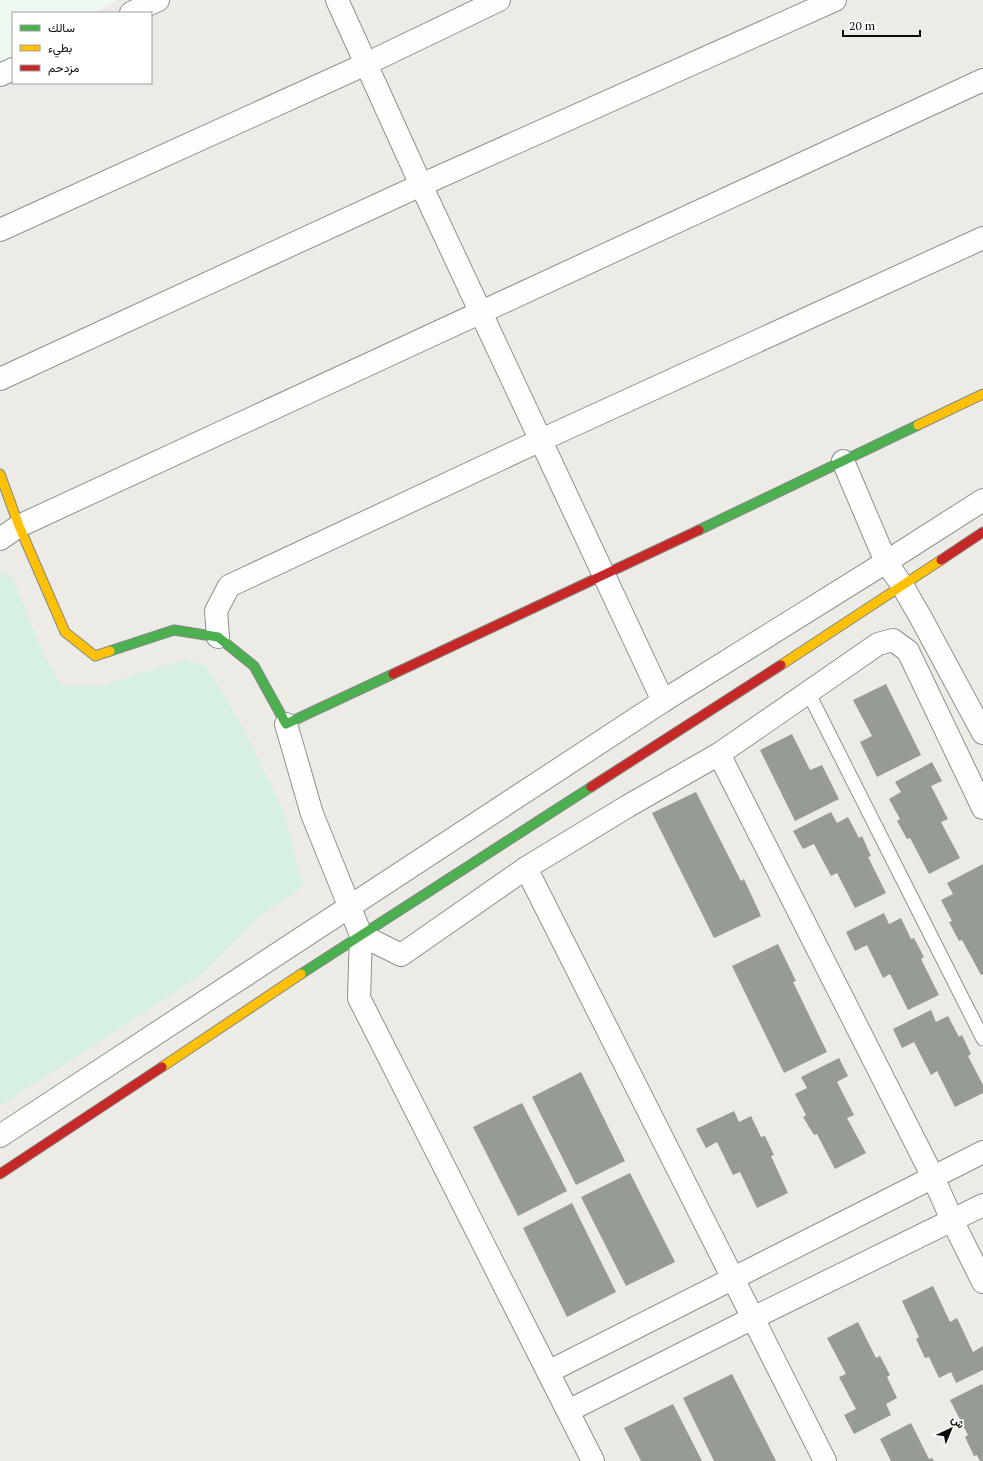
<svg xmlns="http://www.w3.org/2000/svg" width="983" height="1461" viewBox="0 0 983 1461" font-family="'PT Serif',Vazirmatn,serif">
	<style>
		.industrial { fill: #ecebe6 }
		.pitch { fill: #d8f0e2 }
		.building { fill: #969c95 }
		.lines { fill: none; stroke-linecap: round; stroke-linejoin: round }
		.lane-casing { stroke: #8e928e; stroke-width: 15 }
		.street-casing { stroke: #8e928e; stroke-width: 24 }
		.fast-casing { stroke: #848984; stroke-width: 11 }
		.slow-casing { stroke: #848984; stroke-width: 11 }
		.jam-casing { stroke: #848984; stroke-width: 11 }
		.lane { stroke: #fdfefd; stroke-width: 13 }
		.street { stroke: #fdfefd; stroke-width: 22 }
		.fast { stroke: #4caf50; stroke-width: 9 }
		.slow { stroke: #ffc107; stroke-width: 9 }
		.jam { stroke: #c62828; stroke-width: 9 }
	</style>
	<rect width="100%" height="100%" fill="#eff9ef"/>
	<!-- industrial -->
	<polygon class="industrial" points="117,0 983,0 983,1461 0,1461 0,70 13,62 13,83 151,83 151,13 95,13"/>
	<!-- pitch -->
	<polygon class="pitch" points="0,573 11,575 45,657 61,685 102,686 185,659 207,667 244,729 283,810 303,886 254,921 200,976 0,1106"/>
	<!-- building -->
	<g class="building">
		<polygon points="886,684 921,755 877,777 860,742 872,736 853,700"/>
		<polygon points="792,734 810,770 822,765 839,799 795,821 760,750"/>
		<polygon points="932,762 942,781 931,786 948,819 941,822 960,858 929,874 910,838 907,839 897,821 900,819 889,799 901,792 895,782"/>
		<polygon points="696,792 741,881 744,879 761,916 714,938 652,813"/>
		<polygon points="831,812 837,823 848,817 859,838 862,836 871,856 868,857 886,893 855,908 837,873 831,876 814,844 803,849 793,831"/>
		<polygon points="983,864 983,974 981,975 962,940 959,941 949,922 952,921 941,900 953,894 947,883"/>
		<polygon points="884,913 889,924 901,918 911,939 914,938 924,957 921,959 939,995 908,1010 890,974 883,978 867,945 855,951 846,932"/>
		<polygon points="778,944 796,981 793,982 827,1052 784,1073 732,966"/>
		<polygon points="931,1010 936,1022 948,1016 959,1037 962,1035 971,1054 968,1056 983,1085 983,1093 955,1107 937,1071 931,1075 914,1042 902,1048 893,1029"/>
		<polygon points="839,1058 848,1076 837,1082 854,1115 847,1118 866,1153 835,1169 817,1134 814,1135 803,1117 806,1115 795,1094 807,1088 801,1077"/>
		<polygon points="581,1072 625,1161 576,1185 532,1097"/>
		<polygon points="522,1103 567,1191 518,1216 473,1127"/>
		<polygon points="734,1111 739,1122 751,1116 761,1137 765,1136 774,1155 771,1156 788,1193 757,1208 740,1172 733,1175 717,1142 706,1148 696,1129"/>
		<polygon points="630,1173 675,1262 626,1286 581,1197"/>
		<polygon points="572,1203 616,1292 567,1317 523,1228"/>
		<polygon points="933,1286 950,1322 957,1318 973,1352 983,1346 983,1370 956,1383 951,1372 939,1378 929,1357 925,1358 916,1339 919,1337 902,1301"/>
		<polygon points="858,1322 876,1358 880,1356 890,1375 887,1377 897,1398 886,1404 891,1415 854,1434 844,1415 856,1409 839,1377 846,1374 827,1338"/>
		<polygon points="732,1374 776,1461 714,1461 683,1398"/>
		<polygon points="982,1384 983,1387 983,1461 980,1461 977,1455 974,1456 965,1437 968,1435 950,1400"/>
		<polygon points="673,1404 702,1461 641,1461 624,1428"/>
		<polygon points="911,1423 929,1459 932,1458 934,1461 891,1461 880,1439"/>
	</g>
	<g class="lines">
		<!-- lane casing -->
		<g class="lane-casing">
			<polyline id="lane" points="808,692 983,1039"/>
		</g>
		<!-- street casing -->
		<g class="street-casing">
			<g id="street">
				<polyline points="337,0 421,185 663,701"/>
				<polyline points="131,13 158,0"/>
				<polyline points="0,75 13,69"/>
				<polyline points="0,230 366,64 499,0"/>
				<polyline points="0,379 421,185 835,0"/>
				<polyline points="843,461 886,562 902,585 921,618 983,733"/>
				<polyline points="0,539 19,526 983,80"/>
				<polyline points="218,637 216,611 229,586 541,440 983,238"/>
				<polyline points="286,724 312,814 361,935 401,955 526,868 628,806 719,754 878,644 893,640 908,651 983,808"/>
				<polyline points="719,754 933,1177 952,1220 983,1282"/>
				<polyline points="526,868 825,1461"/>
				<polyline points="361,935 359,998 593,1461"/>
				<polyline points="0,1136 663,701 886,562 983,500"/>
				<polyline points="548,1372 983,1152"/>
				<polyline points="568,1411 753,1318 983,1205"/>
			</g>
		</g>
		<!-- fast casing -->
		<g class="fast-casing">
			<g id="fast">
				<polyline points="699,530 918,425"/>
				<polyline points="110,651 174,630 218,637 254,666 286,724 393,674"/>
				<polyline points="301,974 591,787"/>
			</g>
		</g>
		<!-- slow casing -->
		<g class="slow-casing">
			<g id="slow">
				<polyline points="918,425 983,394"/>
				<polyline points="0,474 19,526 65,632 95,656 110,651"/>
				<polyline points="781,665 941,560"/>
				<polyline points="162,1067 301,974"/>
			</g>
		</g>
		<!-- jam casing -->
		<g class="jam-casing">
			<g id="jam">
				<polyline points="941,560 983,532"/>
				<polyline points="393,674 699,530"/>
				<polyline points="591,787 781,665"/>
				<polyline points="0,1174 162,1067"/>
			</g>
		</g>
		<!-- lane -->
		<use href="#lane" class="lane"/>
		<!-- street -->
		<use href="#street" class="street"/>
		<!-- fast -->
		<use href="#fast" class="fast"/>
		<!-- slow -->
		<use href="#slow" class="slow"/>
		<!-- jam -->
		<use href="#jam" class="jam"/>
	</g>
	<!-- legend -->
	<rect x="12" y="12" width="140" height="72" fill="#ffffff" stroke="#9d9d9d"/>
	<rect x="20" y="25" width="20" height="6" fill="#4caf50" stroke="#9d9d9d"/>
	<text x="48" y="32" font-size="12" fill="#0b0b0b">سالك</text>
	<rect x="20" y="45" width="20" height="6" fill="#ffc107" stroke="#9d9d9d"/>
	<text x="48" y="52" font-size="12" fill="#0b0b0b">بطيء</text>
	<rect x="20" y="65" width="20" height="6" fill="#c62828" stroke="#9d9d9d"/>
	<text x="48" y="72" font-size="12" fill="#0b0b0b">مزدحم</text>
	<!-- north arrow -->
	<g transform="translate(951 1429) rotate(44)" stroke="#ffffff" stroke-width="3" paint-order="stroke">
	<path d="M0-3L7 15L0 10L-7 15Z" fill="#0b0b0b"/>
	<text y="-6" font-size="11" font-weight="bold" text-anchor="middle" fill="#0b0b0b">ش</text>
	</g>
	<!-- scale -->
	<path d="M843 30v6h77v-6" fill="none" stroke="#0b0b0b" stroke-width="2"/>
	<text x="849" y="30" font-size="12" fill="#0b0b0b" stroke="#ffffff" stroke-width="3" paint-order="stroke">20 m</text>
</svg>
